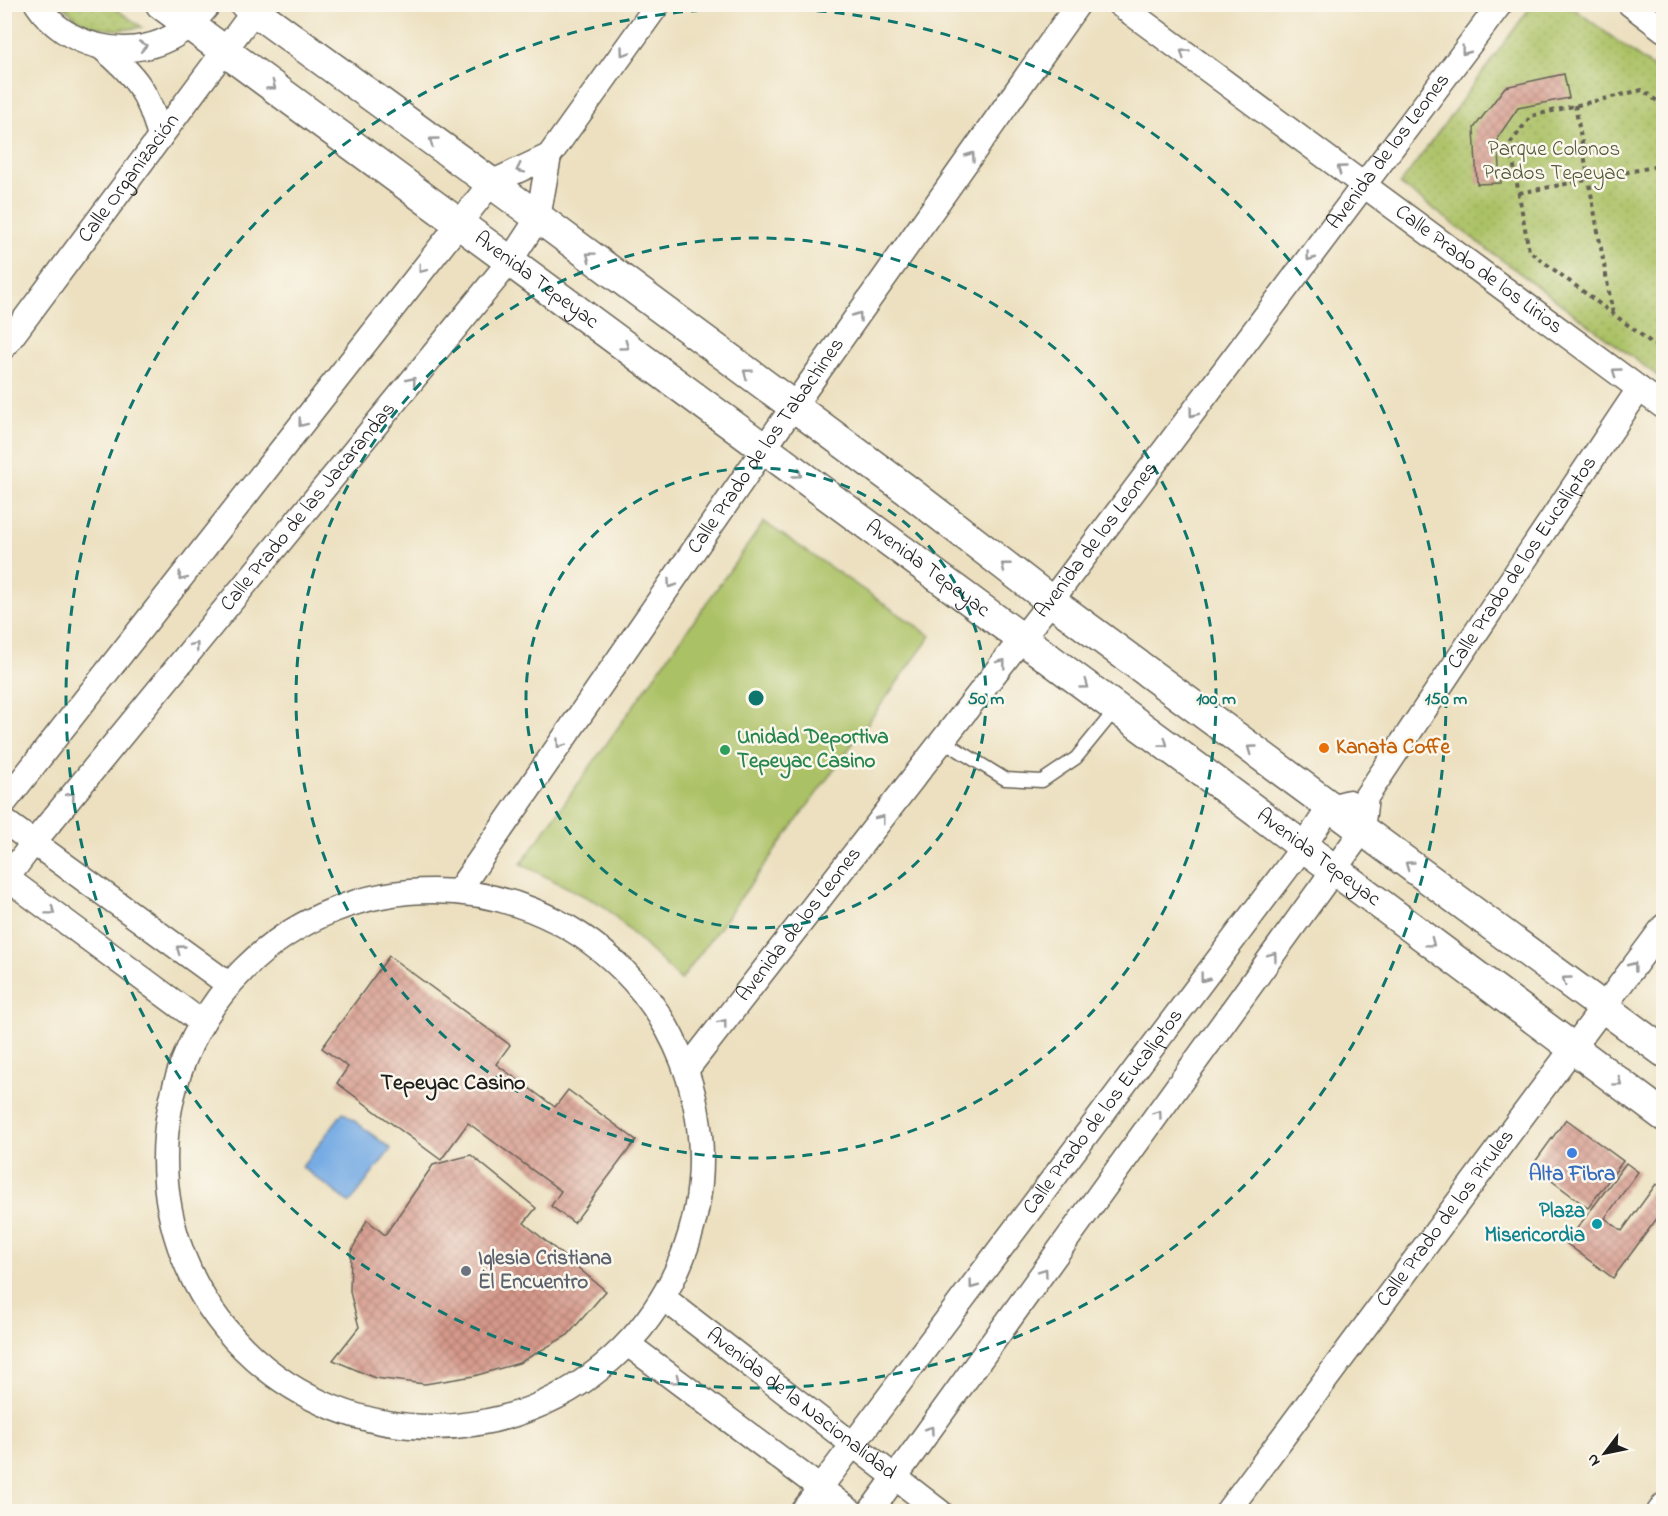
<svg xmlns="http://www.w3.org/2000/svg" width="1668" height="1516" viewBox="0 0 1668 1516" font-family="'Indie Flower',sans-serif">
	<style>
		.green { fill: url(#green-dots); stroke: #646e40; stroke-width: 1.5 }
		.pitch { fill: #abc165; stroke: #646e40; stroke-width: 1.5 }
		.water { fill: #76abe4; stroke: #496480; stroke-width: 1.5 }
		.building { fill: url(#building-cross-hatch) }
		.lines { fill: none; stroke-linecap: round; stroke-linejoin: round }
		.service-casing { stroke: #656155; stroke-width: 15 }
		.minor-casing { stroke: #656155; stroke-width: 27 }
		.tertiary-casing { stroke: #656155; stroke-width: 33 }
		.path { stroke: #656155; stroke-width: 4; stroke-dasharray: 4.5 4.5; stroke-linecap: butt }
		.service { stroke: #fff; stroke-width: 12 }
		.minor { stroke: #fff; stroke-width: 24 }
		.tertiary { stroke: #fff; stroke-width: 30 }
		.oneway { stroke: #999 }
		.ring { fill: none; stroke: #0f766e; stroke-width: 3; stroke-dasharray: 10 8 }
		.food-dot { fill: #e8710a; stroke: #fbf7ec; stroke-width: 2 }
		.leisure-dot { fill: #2e9e5b; stroke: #fbf7ec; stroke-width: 2 }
		.shop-dot { fill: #3f7fe0; stroke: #fbf7ec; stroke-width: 2 }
		.culture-dot { fill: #0f9aa8; stroke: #fbf7ec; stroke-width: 2 }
		.worship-dot { fill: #6b7280; stroke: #fbf7ec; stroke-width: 2 }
		.labels { text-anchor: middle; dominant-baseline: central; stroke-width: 5; stroke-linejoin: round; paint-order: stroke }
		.park-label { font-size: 21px; fill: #4e5636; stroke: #fbf7ec }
		.street-label { font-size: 21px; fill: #1c1c1c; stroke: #fbf7ec }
		.leisure-label { font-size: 21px; font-weight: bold; fill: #27864d; stroke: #fbf7ec; text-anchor: start }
		.food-label { font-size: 21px; font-weight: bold; fill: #c56008; stroke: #fbf7ec; text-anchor: start }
		.shop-label { font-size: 21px; font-weight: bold; fill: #366cbe; stroke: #fbf7ec }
		.culture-label { font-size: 21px; font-weight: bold; fill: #0d838f; stroke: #fbf7ec; text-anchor: end }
		.worship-label { font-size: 21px; font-weight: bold; fill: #5b616d; stroke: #fbf7ec; text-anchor: start }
		.neighbourhood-label { font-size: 22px; font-weight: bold; fill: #1c1c1c; stroke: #fbf7ec }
		.centre { fill: #0f766e; stroke: #fbf7ec; stroke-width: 3 }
		.ring-label { font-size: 18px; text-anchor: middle; font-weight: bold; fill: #0f766e; stroke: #fbf7ec; stroke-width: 5; stroke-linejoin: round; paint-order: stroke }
	</style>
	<defs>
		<pattern id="green-dots" width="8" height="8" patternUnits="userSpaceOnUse" patternTransform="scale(1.5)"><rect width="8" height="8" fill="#abc165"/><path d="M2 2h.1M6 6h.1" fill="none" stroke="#93a557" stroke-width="1.8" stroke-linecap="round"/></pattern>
		<pattern id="building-cross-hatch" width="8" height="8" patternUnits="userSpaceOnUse" patternTransform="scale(1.5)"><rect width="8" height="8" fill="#d6998b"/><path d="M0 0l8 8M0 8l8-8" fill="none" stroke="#ad7c71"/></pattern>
	</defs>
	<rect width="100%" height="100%" fill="#fbf7ec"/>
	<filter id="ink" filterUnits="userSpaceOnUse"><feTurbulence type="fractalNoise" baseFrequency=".0167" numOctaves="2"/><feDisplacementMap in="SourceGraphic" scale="12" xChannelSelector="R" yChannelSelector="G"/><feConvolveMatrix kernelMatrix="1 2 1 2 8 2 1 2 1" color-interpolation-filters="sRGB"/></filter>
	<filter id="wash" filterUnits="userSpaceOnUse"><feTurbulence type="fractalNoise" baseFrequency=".008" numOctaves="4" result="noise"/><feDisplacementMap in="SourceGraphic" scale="24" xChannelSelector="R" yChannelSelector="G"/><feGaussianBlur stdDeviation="1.35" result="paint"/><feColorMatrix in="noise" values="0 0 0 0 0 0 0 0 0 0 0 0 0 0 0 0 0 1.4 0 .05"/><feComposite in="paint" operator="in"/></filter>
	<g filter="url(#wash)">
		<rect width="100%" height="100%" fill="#ece0c0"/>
		<!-- green -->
		<g class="green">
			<path d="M 63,5 L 110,5 L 142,27 C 113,33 82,30 63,5 Z"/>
			<polygon points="1532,5 1569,5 1663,75 1663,380 1400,184"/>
		</g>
		<!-- pitch -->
		<polygon class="pitch" points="764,522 931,636 681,980 604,906 521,864"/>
		<!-- water -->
		<polygon class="water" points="343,1112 391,1149 350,1203 302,1167"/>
		<g id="blocks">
			<!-- building -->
			<g class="building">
				<polygon points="1564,74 1569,98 1518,108 1498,137 1501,183 1477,184 1474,128 1505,87"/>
				<polygon points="389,956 510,1045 496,1064 555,1107 568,1090 636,1140 574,1223 551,1206 561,1191 468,1123 441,1160 337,1083 348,1067 322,1048"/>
				<polygon points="1566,1119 1623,1161 1588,1208 1532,1166"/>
				<polygon points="471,1155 536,1208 524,1223 606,1291 568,1335 519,1363 474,1376 425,1384 375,1378 333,1360 359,1327 350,1292 351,1252 367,1220 385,1235 433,1165"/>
				<polygon points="1626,1163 1638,1172 1605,1218 1622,1231 1656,1184 1664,1189 1664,1209 1613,1278 1566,1243"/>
			</g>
		</g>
	</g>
	<g filter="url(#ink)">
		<use href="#blocks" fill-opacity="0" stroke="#656155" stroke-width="1.5"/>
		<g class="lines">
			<!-- service casing -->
			<g class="service-casing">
				<polyline id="service" points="942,740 1005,779 1042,781 1076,758 1116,709"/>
			</g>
			<!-- minor casing -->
			<g class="minor-casing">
				<g id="minor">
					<path d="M 37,4 C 65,47 126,61 170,38 C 186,30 198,18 209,4"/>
					<path id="s1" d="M 1119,4 L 1664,407"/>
					<polyline points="1630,4 1664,30"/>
					<path d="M 101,47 C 136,75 149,94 160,137"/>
					<path id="s2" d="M 4,347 L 254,11"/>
					<polyline points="4,803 491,183 549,156"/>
					<polyline points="4,821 228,984"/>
					<polyline points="4,876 201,1022"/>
					<path id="s3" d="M 4,882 L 34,842 L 510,261 L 538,218 L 549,156 L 658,4"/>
					<path id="s4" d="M 459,890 L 793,407 L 1078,4"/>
					<circle cx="433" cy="1159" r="268"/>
					<path id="s5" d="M 687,1069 L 1051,601 L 1500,4"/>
					<path id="s6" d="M 665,1299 L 940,1512"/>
					<polyline points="629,1345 852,1512"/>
					<path id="s7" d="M 802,1512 L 1303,847 L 1330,807 L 1349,802"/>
					<path id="s8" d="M 870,1512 L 1362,831 L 1366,797 L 1639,389"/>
					<path id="s9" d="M 1227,1512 L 1664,926"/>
					<polyline points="1659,1512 1664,1505"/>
				</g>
			</g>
			<!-- tertiary casing -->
			<g class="tertiary-casing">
				<g id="tertiary">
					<path id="s10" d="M 161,4 L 1253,809 L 1664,1116"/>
					<polyline points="245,4 516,201 907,490 1051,601 1664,1052"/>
				</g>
			</g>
			<!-- path -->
			<g class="path">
				<polyline points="1575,105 1613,314"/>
				<polyline points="1664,106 1642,90 1531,116 1510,144 1529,251 1664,352"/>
				<polyline points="1519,193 1664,165"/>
			</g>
			<!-- service -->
			<use href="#service" class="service"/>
			<!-- minor -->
			<use href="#minor" class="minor"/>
			<!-- tertiary -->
			<use href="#tertiary" class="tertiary"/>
		</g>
		<!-- one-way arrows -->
		<defs><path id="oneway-chevron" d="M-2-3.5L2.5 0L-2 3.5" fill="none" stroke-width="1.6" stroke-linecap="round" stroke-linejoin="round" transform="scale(1.5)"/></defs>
		<g class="oneway">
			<use href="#oneway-chevron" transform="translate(143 46) rotate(-11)"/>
			<use href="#oneway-chevron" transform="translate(1465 51) rotate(127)"/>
			<use href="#oneway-chevron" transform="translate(624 52) rotate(126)"/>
			<use href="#oneway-chevron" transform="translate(1184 53) rotate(-144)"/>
			<use href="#oneway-chevron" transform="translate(272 86) rotate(37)"/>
			<use href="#oneway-chevron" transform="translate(433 141) rotate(-144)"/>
			<use href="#oneway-chevron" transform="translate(971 156) rotate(-55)"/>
			<use href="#oneway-chevron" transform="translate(520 169) rotate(154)"/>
			<use href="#oneway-chevron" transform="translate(1341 169) rotate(-144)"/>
			<use href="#oneway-chevron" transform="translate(590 256) rotate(-143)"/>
			<use href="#oneway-chevron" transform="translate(1310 257) rotate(127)"/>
			<use href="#oneway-chevron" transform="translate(422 269) rotate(128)"/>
			<use href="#oneway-chevron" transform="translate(858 316) rotate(-55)"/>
			<use href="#oneway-chevron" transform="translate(625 346) rotate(36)"/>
			<use href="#oneway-chevron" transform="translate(1616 372) rotate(-144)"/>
			<use href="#oneway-chevron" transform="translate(747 373) rotate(-143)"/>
			<use href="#oneway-chevron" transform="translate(412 381) rotate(-51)"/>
			<use href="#oneway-chevron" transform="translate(1193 413) rotate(127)"/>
			<use href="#oneway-chevron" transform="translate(302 423) rotate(128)"/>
			<use href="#oneway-chevron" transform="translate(798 474) rotate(36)"/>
			<use href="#oneway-chevron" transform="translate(1005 566) rotate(-142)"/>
			<use href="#oneway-chevron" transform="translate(182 577) rotate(128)"/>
			<use href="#oneway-chevron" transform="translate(671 584) rotate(125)"/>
			<use href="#oneway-chevron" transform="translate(195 646) rotate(-51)"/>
			<use href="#oneway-chevron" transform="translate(1002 663) rotate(-52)"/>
			<use href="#oneway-chevron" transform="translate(1085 685) rotate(36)"/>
			<use href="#oneway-chevron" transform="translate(1164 743) rotate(36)"/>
			<use href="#oneway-chevron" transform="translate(560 744) rotate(125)"/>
			<use href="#oneway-chevron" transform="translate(1251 749) rotate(-144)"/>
			<use href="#oneway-chevron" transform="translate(71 796) rotate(-51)"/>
			<use href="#oneway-chevron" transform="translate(881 819) rotate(-52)"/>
			<use href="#oneway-chevron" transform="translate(1409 865) rotate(-144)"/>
			<use href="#oneway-chevron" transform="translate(51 911) rotate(37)"/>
			<use href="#oneway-chevron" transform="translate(1431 943) rotate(37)"/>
			<use href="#oneway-chevron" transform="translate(180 949) rotate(-144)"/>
			<use href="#oneway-chevron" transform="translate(1273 956) rotate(-54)"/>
			<use href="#oneway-chevron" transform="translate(1633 966) rotate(-53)"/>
			<use href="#oneway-chevron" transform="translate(1204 978) rotate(127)"/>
			<use href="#oneway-chevron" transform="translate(1566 980) rotate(-144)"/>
			<use href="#oneway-chevron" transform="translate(723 1023) rotate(-52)"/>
			<use href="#oneway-chevron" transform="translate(1618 1082) rotate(37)"/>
			<use href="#oneway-chevron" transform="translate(1158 1114) rotate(-54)"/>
			<use href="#oneway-chevron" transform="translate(1044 1272) rotate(-54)"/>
			<use href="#oneway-chevron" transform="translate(973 1285) rotate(127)"/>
			<use href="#oneway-chevron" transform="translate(676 1380) rotate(37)"/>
			<use href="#oneway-chevron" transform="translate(930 1430) rotate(-54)"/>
		</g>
	</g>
	<!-- distance rings -->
	<g class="ring">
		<circle cx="756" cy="698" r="230"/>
		<circle cx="756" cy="698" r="460"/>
		<circle cx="756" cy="698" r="690"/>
	</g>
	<!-- markers -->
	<circle class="food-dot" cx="1324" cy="748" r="6"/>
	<circle class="leisure-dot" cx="725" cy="750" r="6"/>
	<circle class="shop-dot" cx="1572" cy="1153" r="6"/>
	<circle class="culture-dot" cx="1597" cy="1224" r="6"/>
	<circle class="worship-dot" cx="466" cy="1271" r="6"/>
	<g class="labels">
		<!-- park labels -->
		<g class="park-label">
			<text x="1554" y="150">Parque Colonos<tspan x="1554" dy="24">Prados Tepeyac</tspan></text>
		</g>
		<!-- street labels -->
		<g class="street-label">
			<text stroke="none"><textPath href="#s5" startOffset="1155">Avenida de los Leones</textPath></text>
			<text stroke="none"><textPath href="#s2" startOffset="210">Calle Organización</textPath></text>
			<text stroke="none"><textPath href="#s1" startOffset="447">Calle Prado de los Lirios</textPath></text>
			<text stroke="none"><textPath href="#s10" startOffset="466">Avenida Tepeyac</textPath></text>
			<text stroke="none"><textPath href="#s4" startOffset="540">Calle Prado de los Tabachines</textPath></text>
			<text stroke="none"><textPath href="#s3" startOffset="483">Calle Prado de las Jacarandas</textPath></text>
			<text stroke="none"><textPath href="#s5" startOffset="669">Avenida de los Leones</textPath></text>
			<text stroke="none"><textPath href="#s8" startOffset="1156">Calle Prado de los Eucaliptos</textPath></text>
			<text stroke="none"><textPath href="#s10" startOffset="952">Avenida Tepeyac</textPath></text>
			<text stroke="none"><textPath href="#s10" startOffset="1438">Avenida Tepeyac</textPath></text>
			<text stroke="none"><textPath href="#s5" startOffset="183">Avenida de los Leones</textPath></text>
			<text stroke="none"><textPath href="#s7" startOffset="501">Calle Prado de los Eucaliptos</textPath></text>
			<text stroke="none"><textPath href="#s9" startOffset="366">Calle Prado de los Pirules</textPath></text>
			<text stroke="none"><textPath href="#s6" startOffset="172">Avenida de la Nacionalidad</textPath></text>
		</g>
		<!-- leisure labels -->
		<g class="leisure-label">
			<text x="737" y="738">Unidad Deportiva<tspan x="737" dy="24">Tepeyac Casino</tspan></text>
		</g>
		<!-- food labels -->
		<g class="food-label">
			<text x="1336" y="748">Kanata Coffe</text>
		</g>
		<!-- shop labels -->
		<g class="shop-label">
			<text x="1572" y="1175">Alta Fibra</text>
		</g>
		<!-- culture labels -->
		<g class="culture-label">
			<text x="1585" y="1212">Plaza<tspan x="1585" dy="24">Misericordia</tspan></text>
		</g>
		<!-- worship labels -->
		<g class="worship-label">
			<text x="478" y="1259">Iglesia Cristiana<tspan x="478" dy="24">El Encuentro</tspan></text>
		</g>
		<!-- neighbourhood labels -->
		<g class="neighbourhood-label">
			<text x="453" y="1084">Tepeyac Casino</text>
		</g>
	</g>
	<circle cx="756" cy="698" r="9" class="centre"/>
	<g class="ring-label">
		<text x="986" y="704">50 m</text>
		<text x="1216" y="704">100 m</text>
		<text x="1446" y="704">150 m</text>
	</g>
	<!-- margin -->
	<rect width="1668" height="1516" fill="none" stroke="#fbf7ec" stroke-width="24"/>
	<!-- north arrow -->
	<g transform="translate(1605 1453) rotate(238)" stroke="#fbf7ec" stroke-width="4.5" paint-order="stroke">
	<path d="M0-4.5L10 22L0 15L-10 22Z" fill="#1c1c1c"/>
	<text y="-9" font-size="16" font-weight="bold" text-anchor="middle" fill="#1c1c1c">N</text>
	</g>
</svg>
